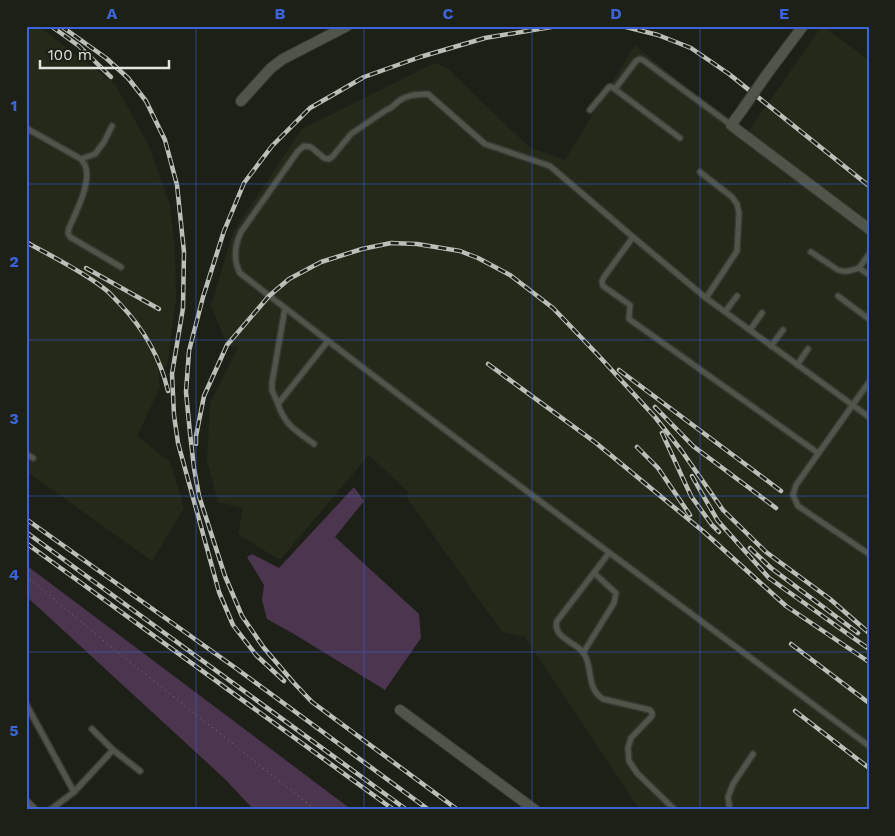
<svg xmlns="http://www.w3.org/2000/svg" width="895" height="836" viewBox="0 0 895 836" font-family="'Work Sans',sans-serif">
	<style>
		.built { fill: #25291a }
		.green { fill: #4c354f }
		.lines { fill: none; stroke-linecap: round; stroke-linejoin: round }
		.service-casing { stroke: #373933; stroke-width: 8 }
		.minor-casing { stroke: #373933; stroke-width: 12 }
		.path { stroke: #787a72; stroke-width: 1; stroke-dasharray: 1 4; stroke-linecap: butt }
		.service { stroke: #515549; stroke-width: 5 }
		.minor { stroke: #515549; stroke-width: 10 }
		.rail-casing { stroke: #bcbfb8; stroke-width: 4.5 }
		.rail { stroke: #1d2016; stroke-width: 2.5; stroke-dasharray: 8; stroke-linecap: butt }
		.minor-bridge-casing { stroke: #373933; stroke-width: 12; stroke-linecap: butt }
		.minor-bridge { stroke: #515549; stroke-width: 10 }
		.grid { fill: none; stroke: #3b64d9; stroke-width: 1; stroke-opacity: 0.55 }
		.neatline { fill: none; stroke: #3b64d9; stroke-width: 2 }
		.grid-label { font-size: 16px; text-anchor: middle; font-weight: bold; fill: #3b64d9 }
	</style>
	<rect width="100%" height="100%" fill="#1d2016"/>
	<!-- built -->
	<g class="built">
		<polygon points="26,26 38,26 115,84 148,144 170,205 175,252 176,300 167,366 158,370 160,387 137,436 170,462 184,508 152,561 26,471"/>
		<polygon points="822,26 869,60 869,810 640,810 525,637 502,632 407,498 408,492 369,455 280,560 238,534 243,508 218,502 207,461 210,403 238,347 227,345 211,306 233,232 302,129 435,63 447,68 529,147 565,160 635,45 745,136"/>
	</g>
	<!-- green -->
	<g class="green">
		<polygon points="354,487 364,501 335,537 419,614 421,638 385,690 294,634 267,619 262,600 264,585 247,557 252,554 279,568"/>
		<polygon points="26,565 352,810 254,810 226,780 26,596"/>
	</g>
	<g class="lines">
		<!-- service casing -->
		<g class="service-casing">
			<g id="service">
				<polyline points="615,89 636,61 640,59 643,60 731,125"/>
				<polyline points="590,110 609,87 612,87 680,138"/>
				<path d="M 26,128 L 81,159 C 82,161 84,163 85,165 C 92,182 76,212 69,228 L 68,233 L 70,237 L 121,267"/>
				<polyline points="81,159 95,154 104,142 112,126"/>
				<polyline points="700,172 732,197 737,204 739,213 737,251 706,298"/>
				<polyline points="633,237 604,277 602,281 603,286 630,305 629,319 818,453"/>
				<path d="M 811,252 L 838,270 C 846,273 852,270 859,268"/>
				<polyline points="869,254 859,268 869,275"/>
				<polyline points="838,296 869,319"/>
				<polyline points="725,312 737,296"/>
				<polyline points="750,330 762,313"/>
				<polyline points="771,346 783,330"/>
				<polyline points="797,365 808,349"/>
				<polyline points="869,382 796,485 793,495 798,506 869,554"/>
				<polyline points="278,404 272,390 272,383 285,308"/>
				<path d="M 869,417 L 706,298 L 633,237 L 550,166 L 485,144 L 428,94 C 419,94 406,95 399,101 C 394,104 392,109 386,110 L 351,134 L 333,156 L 329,159 L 324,158 L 311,147 L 304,146 L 298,151 L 241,232 C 235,245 233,260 240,273 C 447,434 659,589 869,746"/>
				<path d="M 314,444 C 297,431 285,426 278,404 L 328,341"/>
				<polyline points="26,454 33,458"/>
				<path d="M 609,553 L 557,621 C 552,637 575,642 583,652 C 594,667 585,687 603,699 L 650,710 L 652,713 L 652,716 L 631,738 L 628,748 L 629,761 L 637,773 L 675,810"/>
				<polyline points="583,653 614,603 616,593 594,573"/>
				<polyline points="26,704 74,792 50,810"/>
				<polyline points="113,750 140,771"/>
				<polyline points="74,792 113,750 92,729"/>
				<polyline points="730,810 728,797 733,784 753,754"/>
			</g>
		</g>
		<!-- minor casing -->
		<g class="minor-casing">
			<g id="minor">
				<polyline points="767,74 803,26"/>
				<polyline points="241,101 271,68 283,59 347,26"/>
				<polyline points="740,113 731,125 869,229"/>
				<polyline points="400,710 535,810"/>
				<polyline points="26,803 33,810"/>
			</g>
		</g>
		<!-- path -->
		<polyline class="path" points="26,576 115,650 316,810"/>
		<!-- service -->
		<use href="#service" class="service"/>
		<!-- minor -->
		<use href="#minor" class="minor"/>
		<!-- rail casing -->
		<g class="rail-casing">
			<g id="rail">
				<polyline points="51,26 79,46 111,77"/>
				<polyline points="61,26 106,58 128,78 146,101 165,140 177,185 184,252 183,308 172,374 174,415 178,443 219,592 233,625 256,655 284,681"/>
				<polyline points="622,26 658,35 691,48 729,74 869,186"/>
				<path d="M 26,242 C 51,256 84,272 106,290 C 111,294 115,299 120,304 C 143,328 160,357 168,391"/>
				<polyline points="86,268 159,309"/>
				<polyline points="488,364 596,443 704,532 786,606 869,662"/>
				<polyline points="619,370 781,491"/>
				<polyline points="655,407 693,446 776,508"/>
				<polyline points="662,433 691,496 712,525 719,532"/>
				<polyline points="196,444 196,436 204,396 227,345 269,296 289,279 321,262 362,249 391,243 417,244 460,251 478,258 510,275 553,308 597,354 655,417 681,450 723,510 766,552 830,599 869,633"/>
				<polyline points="637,447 658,468 690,515"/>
				<polyline points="692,476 697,485 718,521 769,578 869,649"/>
				<polyline points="26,519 237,669 429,810"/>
				<polyline points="26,532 407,810"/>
				<polyline points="26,543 394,810"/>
				<polyline points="750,548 771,568 858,633"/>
				<polyline points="791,644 869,703"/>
				<polyline points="795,711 869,768"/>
				<polyline points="458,810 312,702 294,683 264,648 242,616 225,576 199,496 194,468 190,433 186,392 189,351 203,297 224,231 244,183 272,146 310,108 364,77 420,57 485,38 557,26"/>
			</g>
		</g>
		<!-- rail -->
		<use href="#rail" class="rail"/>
		<!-- minor-bridge casing -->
		<g class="minor-bridge-casing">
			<polyline id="minor-bridge" points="740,113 767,74"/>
		</g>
		<!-- minor-bridge -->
		<use href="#minor-bridge" class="minor-bridge"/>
	</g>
	<!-- grid -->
	<path class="grid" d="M 196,26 L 196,810M 364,26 L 364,810M 532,26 L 532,810M 700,26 L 700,810M 26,184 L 869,184M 26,340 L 869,340M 26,496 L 869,496M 26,652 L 869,652"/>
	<!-- border -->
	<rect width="895" height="836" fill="none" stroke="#1d2016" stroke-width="55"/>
	<!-- scale -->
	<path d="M40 60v8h129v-8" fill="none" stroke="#e2e4de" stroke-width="2.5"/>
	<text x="48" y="60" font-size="15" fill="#e2e4de" stroke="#1d2016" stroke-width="4" paint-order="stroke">100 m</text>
	<rect x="28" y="28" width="840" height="780" class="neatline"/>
	<g class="grid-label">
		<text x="112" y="19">A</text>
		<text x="280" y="19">B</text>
		<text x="448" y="19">C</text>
		<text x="616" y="19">D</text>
		<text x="784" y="19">E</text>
		<text x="14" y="111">1</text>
		<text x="14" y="267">2</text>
		<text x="14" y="424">3</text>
		<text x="14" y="580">4</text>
		<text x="14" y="736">5</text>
	</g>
</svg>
